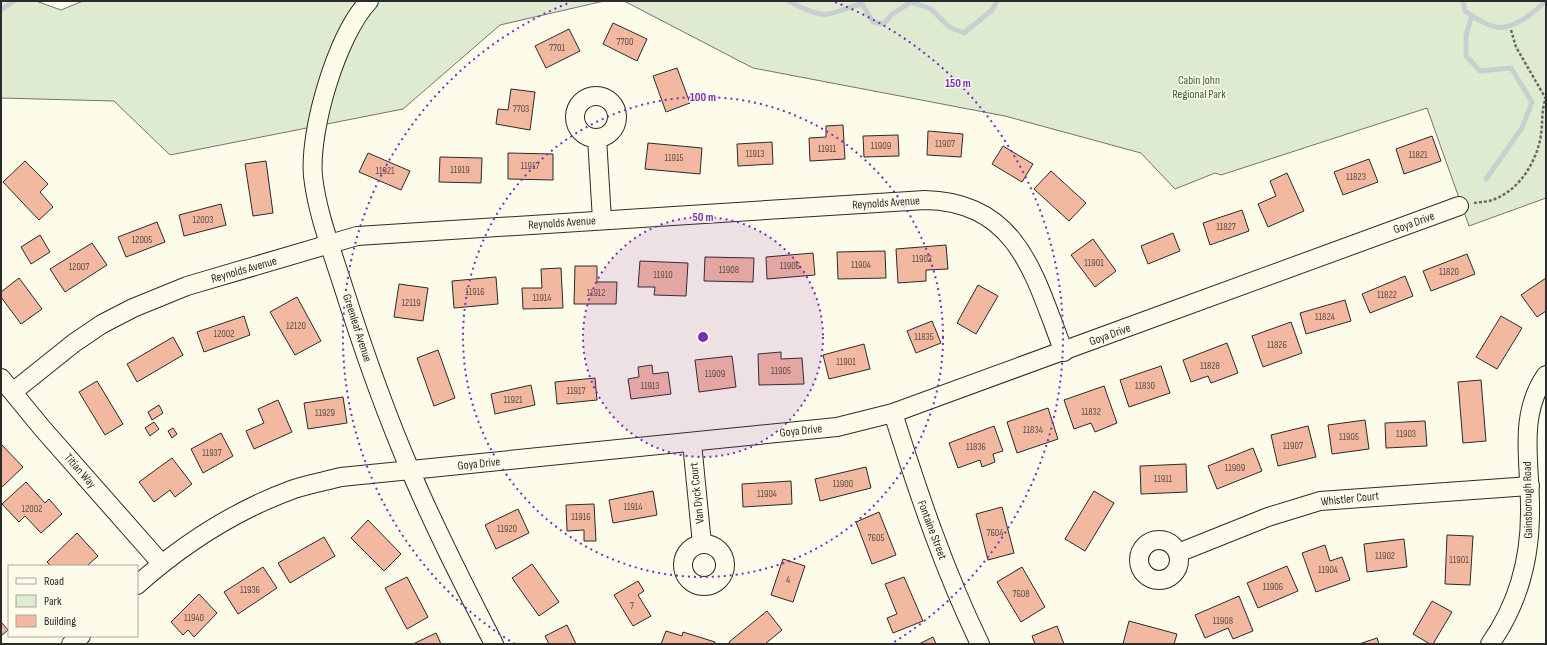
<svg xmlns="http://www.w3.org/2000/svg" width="1547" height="645" viewBox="0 0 1547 645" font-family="'Sofia Sans Condensed',sans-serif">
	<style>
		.green { fill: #deebd1; stroke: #74746e }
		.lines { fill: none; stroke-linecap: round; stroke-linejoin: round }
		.stream { stroke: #c7d0d0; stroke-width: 5 }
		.building { fill: #f2b8a0; stroke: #2b2b2b }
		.minor-casing { stroke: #2b2b2b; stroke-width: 20 }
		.path { stroke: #6a6964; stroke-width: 2.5; stroke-dasharray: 3 2; stroke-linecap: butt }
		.minor { stroke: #fdfbea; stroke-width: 18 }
		.ring { fill: none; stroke: #7b2cbf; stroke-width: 2; stroke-dasharray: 2 4 }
		.labels { text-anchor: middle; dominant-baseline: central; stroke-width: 3; stroke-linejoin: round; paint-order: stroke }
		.number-label { font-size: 10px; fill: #5d4e48 }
		.park-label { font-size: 12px; fill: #34623c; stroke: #fdfbea }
		.street-label { font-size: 12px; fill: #2b2b2b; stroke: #fdfbea }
		.centre { fill: #7b2cbf; stroke: #fdfbea; stroke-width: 2 }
		.ring-label { font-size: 12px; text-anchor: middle; font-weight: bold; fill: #7b2cbf; stroke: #fdfbea; stroke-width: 3; stroke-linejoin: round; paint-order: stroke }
	</style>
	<rect width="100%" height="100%" fill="#fdfbea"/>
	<!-- green -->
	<g class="green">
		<polygon points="1,1 36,1 61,10 83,1 604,1 500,25 403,109 170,155 114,101 1,98"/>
		<polygon points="624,1 1546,1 1546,198 1469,226 1427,108 1221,175 1215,173 1175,189 1141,153 1005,116 753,68"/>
	</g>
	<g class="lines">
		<!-- stream -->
		<g class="stream">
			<path d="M 789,1 C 798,6 818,16 828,14 C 840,12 850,6 862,4 L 873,22 L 884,24 L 891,15 L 911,2 L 931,9 L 949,27 L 964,33 L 992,10 L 997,1"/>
			<path d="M 1463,1 L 1465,11 C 1474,18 1494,30 1505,27 C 1519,24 1536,12 1545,1"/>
			<polyline points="1,10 14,1"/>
			<polyline points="1472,15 1466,36 1466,56 1480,71 1511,68 1532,102 1522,128 1486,179"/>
		</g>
	</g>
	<!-- building -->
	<g class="building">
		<polygon points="613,23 647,39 637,61 603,44"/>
		<polygon points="569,29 580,51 546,68 535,46"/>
		<polygon points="677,68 690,103 666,112 653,76"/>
		<polygon points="511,89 535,92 530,130 496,124 498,109 508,110"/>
		<polygon points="843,125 845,159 810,161 809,138 826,137 826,126"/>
		<polygon points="928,131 963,134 961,157 927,155"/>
		<polygon points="898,135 899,156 864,157 863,136"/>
		<polygon points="1432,136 1441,161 1404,174 1396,149"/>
		<polygon points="772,142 773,164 738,166 737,144"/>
		<polygon points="648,143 702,148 700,174 645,169"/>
		<polygon points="1003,146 1033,164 1022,182 992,164"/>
		<polygon points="368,153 410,171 401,190 359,172"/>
		<polygon points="508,153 553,154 553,180 508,179"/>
		<polygon points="440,157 482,158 481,183 439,182"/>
		<polygon points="1369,159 1378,182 1343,195 1334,172"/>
		<polygon points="25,161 48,184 40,192 53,207 39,220 3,182"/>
		<polygon points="266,161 273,213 253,216 245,164"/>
		<polygon points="1051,171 1086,203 1069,221 1034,189"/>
		<polygon points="1287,173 1304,211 1268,227 1258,204 1276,196 1270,181"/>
		<polygon points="221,204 226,225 184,236 179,215"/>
		<polygon points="1242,210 1249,231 1210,245 1203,223"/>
		<polygon points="157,222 165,242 126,257 118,237"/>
		<polygon points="1173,233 1180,251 1148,264 1141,246"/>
		<polygon points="40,235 50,252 31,264 21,247"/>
		<polygon points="1093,239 1116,271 1095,287 1071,255"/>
		<polygon points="92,243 107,265 65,292 50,269"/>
		<polygon points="946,245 948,269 926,270 926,281 898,283 896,249"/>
		<polygon points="885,251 886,278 838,279 837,252"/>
		<polygon points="813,253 815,275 767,279 766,257"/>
		<polygon points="1467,254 1475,274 1431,291 1423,271"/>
		<polygon points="705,257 754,258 753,282 704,281"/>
		<polygon points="640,261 688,263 686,296 654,295 655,287 638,287"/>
		<polygon points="575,266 597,266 597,282 617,282 616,304 574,304"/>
		<polygon points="561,268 563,308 523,309 522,288 542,288 541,269"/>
		<polygon points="1405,276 1413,296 1370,313 1362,294"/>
		<polygon points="496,277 498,304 454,308 452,281"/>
		<polygon points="19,278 42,309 21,324 1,297 1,292"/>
		<polygon points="1546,278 1546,311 1537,317 1521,295"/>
		<polygon points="399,284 428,288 423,321 394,317"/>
		<polygon points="978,285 998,296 976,334 957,323"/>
		<polygon points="297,297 321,341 295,355 270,312"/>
		<polygon points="1345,300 1351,321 1306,334 1300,313"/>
		<polygon points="244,316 250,335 204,352 197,332"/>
		<polygon points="1501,316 1522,328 1497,369 1476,357"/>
		<polygon points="932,321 941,343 916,353 907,331"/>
		<polygon points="1291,322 1302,353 1263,367 1252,336"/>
		<polygon points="173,337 183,355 137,382 127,364"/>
		<polygon points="1227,343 1238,373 1211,383 1208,376 1191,382 1183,360"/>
		<polygon points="864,344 870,369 829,379 823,355"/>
		<polygon points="438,350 455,398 434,406 417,358"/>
		<polygon points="781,352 781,359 802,358 804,384 759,385 758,354"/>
		<polygon points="732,356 736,387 699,392 695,360"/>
		<polygon points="652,365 653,374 668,372 671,394 631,399 628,379 639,377 638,367"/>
		<polygon points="1161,366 1170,393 1129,407 1120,380"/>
		<polygon points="595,378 597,400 557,404 555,382"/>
		<polygon points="1481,380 1486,441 1463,443 1458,382"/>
		<polygon points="97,381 123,424 105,435 79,392"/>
		<polygon points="531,385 535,405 495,414 491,394"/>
		<polygon points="1104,386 1117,423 1095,432 1091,423 1074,429 1064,400"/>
		<polygon points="343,397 347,423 308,429 304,403"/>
		<polygon points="278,400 292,432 254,449 246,431 264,423 258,409"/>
		<polygon points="159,405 163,413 152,420 148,412"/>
		<polygon points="1048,408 1058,439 1017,453 1007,422"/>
		<polygon points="1365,420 1369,449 1332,454 1328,425"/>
		<polygon points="1425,421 1427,446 1386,448 1385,423"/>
		<polygon points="154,422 159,429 150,436 145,428"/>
		<polygon points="994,426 1003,451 993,454 995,462 982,467 980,460 958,468 949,443"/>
		<polygon points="1308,426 1316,457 1278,466 1271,435"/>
		<polygon points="173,428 177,434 172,438 168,431"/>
		<polygon points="221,433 233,456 203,473 191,449"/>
		<polygon points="1,444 23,467 1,488"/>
		<polygon points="1253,448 1262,471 1217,489 1208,466"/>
		<polygon points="172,458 192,484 175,497 170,490 154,502 139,482"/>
		<polygon points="1186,464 1187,492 1141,494 1140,466"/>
		<polygon points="866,467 871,488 820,501 815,479"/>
		<polygon points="791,481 792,504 743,507 742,484"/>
		<polygon points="26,482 45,503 49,499 62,514 41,533 25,516 19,522 2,504"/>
		<polygon points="653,491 657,515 613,523 609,500"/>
		<polygon points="1094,491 1114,503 1085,551 1065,539"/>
		<polygon points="594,504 596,541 584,541 584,530 567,531 566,505"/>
		<polygon points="1002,507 1014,553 988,560 976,514"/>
		<polygon points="518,509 529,533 496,549 485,525"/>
		<polygon points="879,512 896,555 872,564 856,522"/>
		<polygon points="368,520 401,554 384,571 351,538"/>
		<polygon points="77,533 98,556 87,566 51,566 47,562"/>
		<polygon points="1447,535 1473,536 1470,585 1445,584"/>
		<polygon points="324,537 335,556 290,583 278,563"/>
		<polygon points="1404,539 1407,567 1367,572 1364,544"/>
		<polygon points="1325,545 1330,561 1342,557 1350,580 1316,592 1302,553"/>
		<polygon points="783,559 805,566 793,602 771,595"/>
		<polygon points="532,564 559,602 539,616 512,578"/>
		<polygon points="1287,566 1298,591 1258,608 1247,583"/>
		<polygon points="263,567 277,588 238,614 224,592"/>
		<polygon points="1022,567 1045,607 1021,622 997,582"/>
		<polygon points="407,577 428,617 407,629 385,588"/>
		<polygon points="904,577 923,621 893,633 887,618 897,614 885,584"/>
		<polygon points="638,581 644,591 638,595 651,616 633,626 614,595"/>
		<polygon points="199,594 217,613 194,637 188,630 183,635 171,622"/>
		<polygon points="1239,596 1253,631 1233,639 1228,628 1205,638 1195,615"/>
		<polygon points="1432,601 1452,612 1433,644 1430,644 1413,634"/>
		<polygon points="767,611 782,630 765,644 730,644 729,642"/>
		<polygon points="1129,621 1177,634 1174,644 1123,644"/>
		<polygon points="1,622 8,630 1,636"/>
		<polygon points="567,625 576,644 549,644 545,636"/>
		<polygon points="1057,626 1064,644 1035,644 1032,636"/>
		<polygon points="666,631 682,636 683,632 715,642 715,644 661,644"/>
		<polygon points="436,633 441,644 415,644 415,643"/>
		<polygon points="933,637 936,644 919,644"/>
		<polygon points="1377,638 1379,644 1359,644"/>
	</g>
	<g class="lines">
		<!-- minor casing -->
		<g class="minor-casing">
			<g id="minor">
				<path d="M 369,1 C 337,35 309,129 313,176 C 317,213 332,251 343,286 C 363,349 385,412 411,472 C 436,531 465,587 494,644"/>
				<circle cx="596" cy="117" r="21"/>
				<polyline points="597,138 602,220"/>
				<polyline points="1,378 42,428 161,563"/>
				<path d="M 14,391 L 74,343 L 102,324 L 133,308 L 187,286 L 357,236 L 925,200 C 1020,202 1035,279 1064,352"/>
				<path d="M 893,413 C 918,492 944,570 980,644"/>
				<polyline points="692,443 702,544"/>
				<circle cx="1159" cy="560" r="20"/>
				<circle cx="704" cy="565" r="21"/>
				<polyline points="1178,553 1268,517 1320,501 1530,486"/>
				<path d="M 137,585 C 182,545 236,510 294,489 C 309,484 326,481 341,477 L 837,427 L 893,413 L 1459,206"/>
				<polyline points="71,644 81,636"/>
				<path d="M 1490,644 C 1519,603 1531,556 1530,506 C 1530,461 1518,415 1546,375"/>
			</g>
		</g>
		<!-- path -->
		<g class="path">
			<polyline points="1511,30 1516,47 1546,99"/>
			<path d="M 1474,203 C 1481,202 1488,202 1495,199 C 1520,189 1537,161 1541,135 C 1543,122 1541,110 1546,98"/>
		</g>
		<!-- minor -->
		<use href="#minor" class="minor"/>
	</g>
	<!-- distance rings -->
	<circle cx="703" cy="337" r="120" fill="#7b2cbf" fill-opacity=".12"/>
	<g class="ring">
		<circle cx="703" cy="337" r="120"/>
		<circle cx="703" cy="337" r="240"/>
		<path d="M515 644A360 360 0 0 1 571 2M835 2A360 360 0 0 1 891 644"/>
	</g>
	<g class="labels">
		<!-- number labels -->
		<g class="number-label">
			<text x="625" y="42">7700</text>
			<text x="557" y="48">7701</text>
			<text x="521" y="109">7703</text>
			<text x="945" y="144">11907</text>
			<text x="881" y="146">11909</text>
			<text x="827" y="149">11911</text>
			<text x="755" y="154">11913</text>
			<text x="1418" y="155">11821</text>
			<text x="674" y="158">11915</text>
			<text x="530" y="166">11917</text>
			<text x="460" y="170">11919</text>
			<text x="385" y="171">11921</text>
			<text x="1356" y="177">11823</text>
			<text x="203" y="220">12003</text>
			<text x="1226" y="227">11827</text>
			<text x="142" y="240">12005</text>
			<text x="922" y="259">11902</text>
			<text x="1094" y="263">11901</text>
			<text x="861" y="265">11904</text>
			<text x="790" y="266">11906</text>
			<text x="79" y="267">12007</text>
			<text x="729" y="270">11908</text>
			<text x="1449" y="272">11820</text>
			<text x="663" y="275">11910</text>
			<text x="475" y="292">11916</text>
			<text x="596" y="293">11912</text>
			<text x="1387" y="295">11822</text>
			<text x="542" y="298">11914</text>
			<text x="411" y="303">12119</text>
			<text x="1325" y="317">11824</text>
			<text x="296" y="326">12120</text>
			<text x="224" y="334">12002</text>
			<text x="924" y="337">11835</text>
			<text x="1277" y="345">11826</text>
			<text x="846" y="362">11901</text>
			<text x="1210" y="366">11828</text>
			<text x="781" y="371">11905</text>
			<text x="715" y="374">11909</text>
			<text x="650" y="386">11913</text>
			<text x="1145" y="386">11830</text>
			<text x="576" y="391">11917</text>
			<text x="513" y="400">11921</text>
			<text x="1091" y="412">11832</text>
			<text x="325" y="413">11929</text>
			<text x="1033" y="430">11834</text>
			<text x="1406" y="434">11903</text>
			<text x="1349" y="437">11905</text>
			<text x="1293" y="446">11907</text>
			<text x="976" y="447">11836</text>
			<text x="212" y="453">11937</text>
			<text x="1235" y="468">11909</text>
			<text x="1163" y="479">11911</text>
			<text x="843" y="484">11900</text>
			<text x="767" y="494">11904</text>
			<text x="633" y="507">11914</text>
			<text x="32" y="509">12002</text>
			<text x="581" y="517">11916</text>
			<text x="507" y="529">11920</text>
			<text x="995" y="533">7604</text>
			<text x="876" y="538">7605</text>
			<text x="1385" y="556">11902</text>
			<text x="1459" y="560">11901</text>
			<text x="1328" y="570">11904</text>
			<text x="788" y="580">4</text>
			<text x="1273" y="587">11906</text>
			<text x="250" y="590">11936</text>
			<text x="1021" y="594">7608</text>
			<text x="632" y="606">7</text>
			<text x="194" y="618">11940</text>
			<text x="1223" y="621">11908</text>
		</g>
		<!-- park labels -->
		<g class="park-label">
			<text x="1199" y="80">Cabin John<tspan x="1199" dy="14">Regional Park</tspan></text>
		</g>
		<!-- street labels -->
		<g class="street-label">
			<text transform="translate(886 203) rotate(-4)">Reynolds Avenue</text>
			<text transform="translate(562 223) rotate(-4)">Reynolds Avenue</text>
			<text transform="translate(1414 223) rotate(-20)">Goya Drive</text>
			<text transform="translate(244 270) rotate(-16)">Reynolds Avenue</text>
			<text transform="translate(357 328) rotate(72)">Greenleaf Avenue</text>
			<text transform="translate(1110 335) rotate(-20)">Goya Drive</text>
			<text transform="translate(801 431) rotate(-6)">Goya Drive</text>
			<text transform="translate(479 464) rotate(-6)">Goya Drive</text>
			<text transform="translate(80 471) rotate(49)">Titian Way</text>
			<text transform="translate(697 493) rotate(-96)">Van Dyck Court</text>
			<text transform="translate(1350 499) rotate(-6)">Whistler Court</text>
			<text transform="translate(1528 500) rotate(-91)">Gainsborough Road</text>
			<text transform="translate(932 530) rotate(69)">Fontaine Street</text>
		</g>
	</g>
	<circle cx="703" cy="337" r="6" class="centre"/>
	<g class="ring-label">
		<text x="958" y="87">150 m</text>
		<text x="703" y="101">100 m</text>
		<text x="703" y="221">50 m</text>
	</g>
	<!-- border -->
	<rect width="1547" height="645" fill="none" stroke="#2b2b2b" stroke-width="4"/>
	<!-- legend -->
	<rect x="8" y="565" width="130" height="72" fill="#fdfbea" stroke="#a9a89e"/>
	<rect x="16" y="578" width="20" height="6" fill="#fdfbea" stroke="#a9a89e"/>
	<text x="44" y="585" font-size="12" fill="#2b2b2b">Road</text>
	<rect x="16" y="595" width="20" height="12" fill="#deebd1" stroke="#a9a89e"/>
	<text x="44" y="605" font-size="12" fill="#2b2b2b">Park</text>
	<rect x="16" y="615" width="20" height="12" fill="#f2b8a0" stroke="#a9a89e"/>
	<text x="44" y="625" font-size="12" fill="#2b2b2b">Building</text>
</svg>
